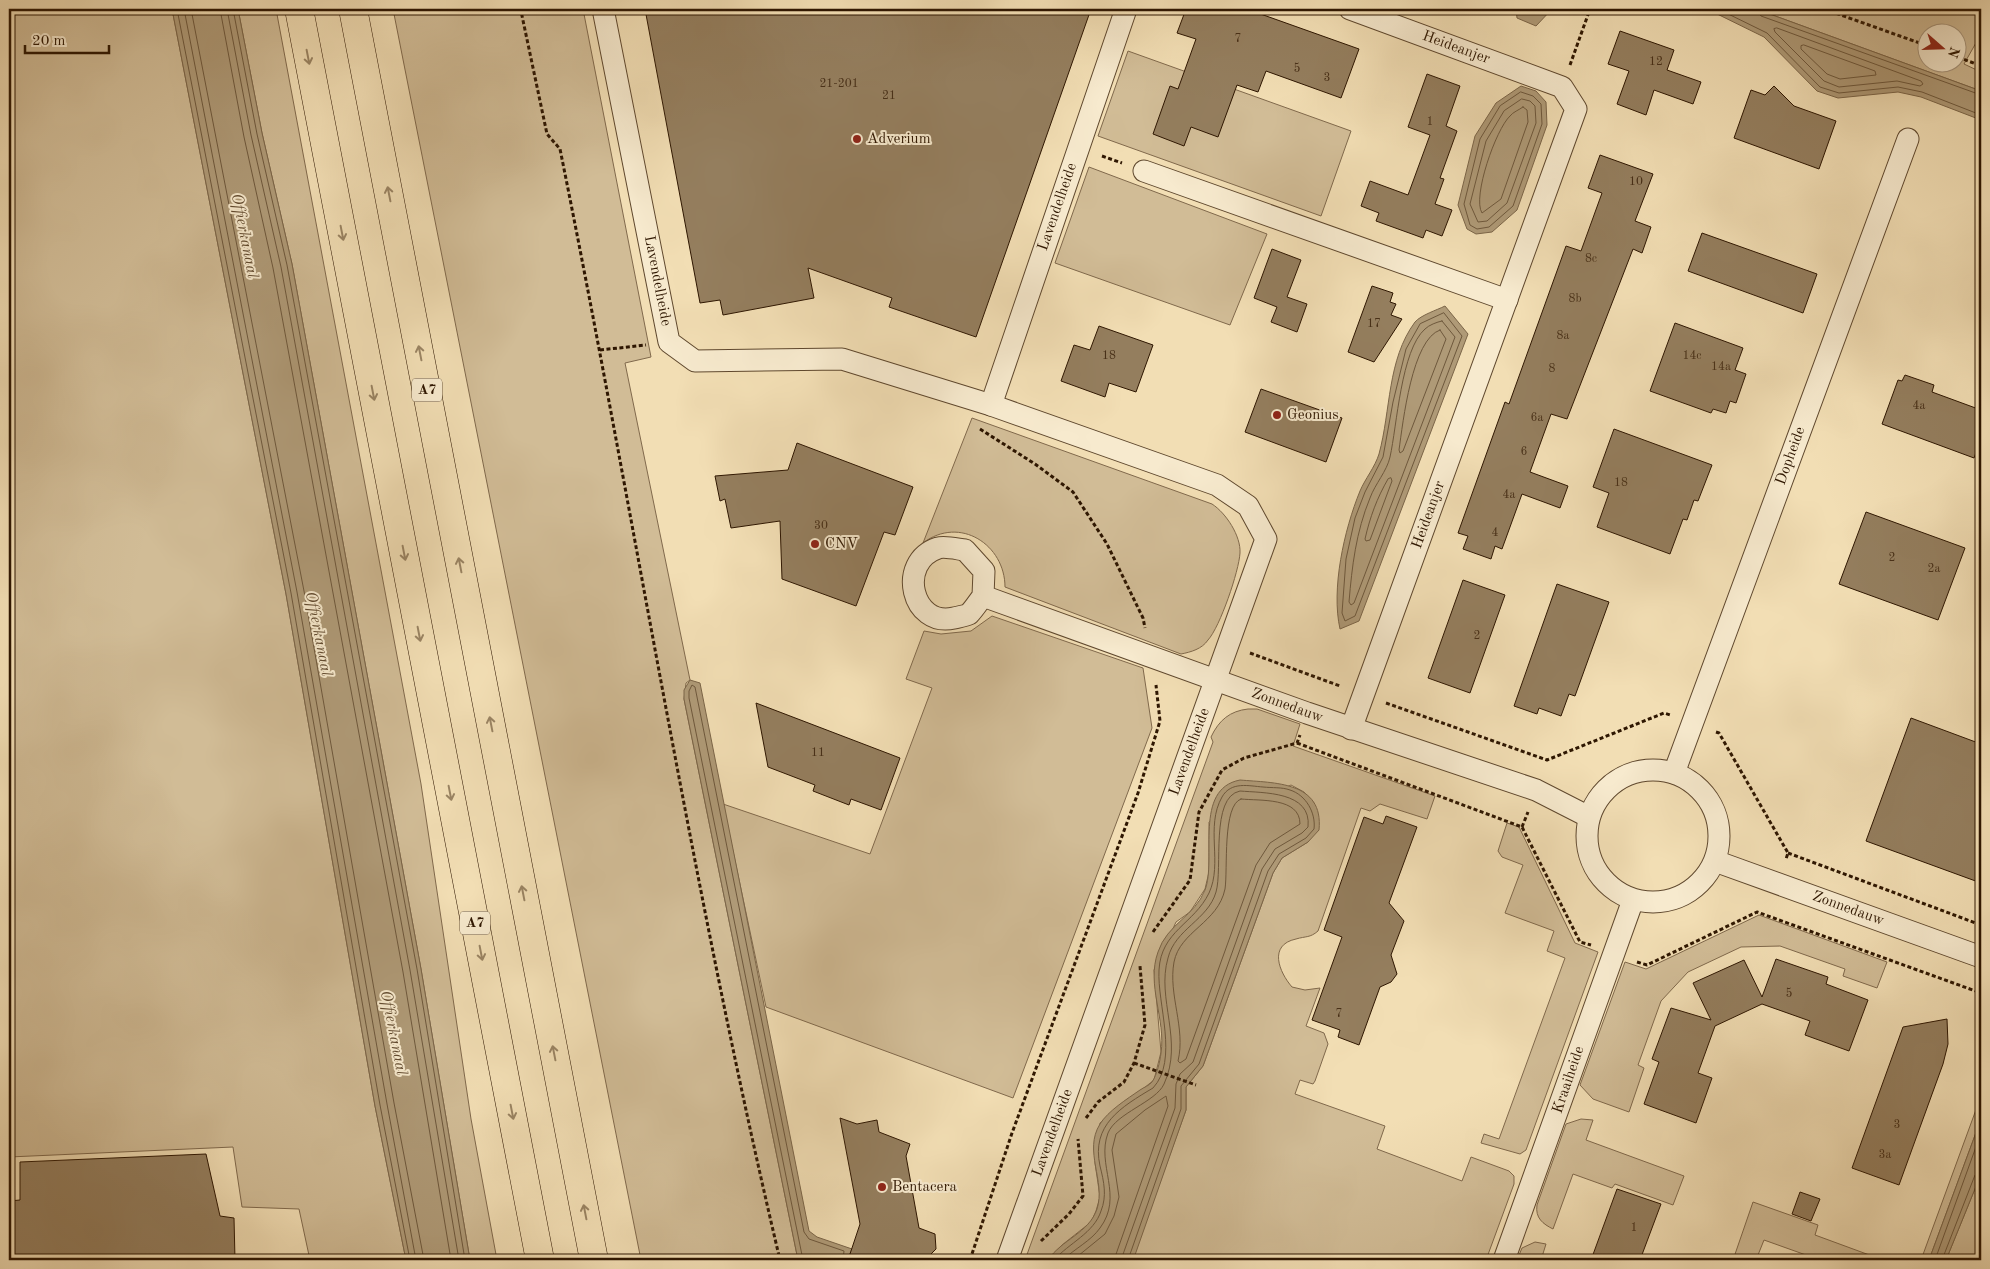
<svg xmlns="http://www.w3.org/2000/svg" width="1990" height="1269" viewBox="0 0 1990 1269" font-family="'Old Standard TT',serif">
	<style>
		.green { fill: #d1bc96; stroke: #80694c; fill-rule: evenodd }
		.water { fill: #af9a77; stroke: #7b6548 }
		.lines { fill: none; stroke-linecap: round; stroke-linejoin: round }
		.shore { stroke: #6e583c; stroke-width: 1 }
		.building { fill: #947e5e; stroke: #2e1601 }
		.street-casing { stroke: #5f482e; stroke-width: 23 }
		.highway-casing { stroke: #2e1601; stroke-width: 29 }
		.path { stroke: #2e1601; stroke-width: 3; stroke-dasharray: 4 2.5; stroke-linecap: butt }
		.street { stroke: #f7eace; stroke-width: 21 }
		.highway { stroke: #f2deb4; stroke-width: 28 }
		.oneway { stroke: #9a8463 }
		.poi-dot { fill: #8f2418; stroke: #f7eace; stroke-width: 2 }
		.labels { text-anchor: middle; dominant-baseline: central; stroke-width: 4; stroke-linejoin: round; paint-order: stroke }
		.number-label { font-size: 12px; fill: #483018 }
		.shield { fill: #f7eace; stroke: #6a563e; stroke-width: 1 }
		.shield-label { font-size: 14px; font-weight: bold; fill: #2e1601 }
		.street-label { font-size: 15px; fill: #2e1601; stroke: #f7eace }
		.poi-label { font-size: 15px; fill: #2e1601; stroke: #f7eace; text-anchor: start }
		.water-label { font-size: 16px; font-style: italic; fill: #624b30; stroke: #f7eace }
	</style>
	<rect width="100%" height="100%" fill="#f2deb4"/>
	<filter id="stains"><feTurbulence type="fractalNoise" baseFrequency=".004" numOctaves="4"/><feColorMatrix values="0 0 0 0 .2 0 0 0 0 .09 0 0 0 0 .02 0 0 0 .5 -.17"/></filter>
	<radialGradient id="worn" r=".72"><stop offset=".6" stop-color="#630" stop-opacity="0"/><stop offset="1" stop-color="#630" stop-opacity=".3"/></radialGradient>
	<!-- green -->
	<g class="green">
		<polygon points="9,9 172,9 286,594 375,1106 406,1260 310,1260 299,1209 242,1207 233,1147 9,1157"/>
		<polygon points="238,9 276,9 421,784 471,1119 497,1260 470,1260 421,969 292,264 262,133"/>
		<polygon points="393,9 583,9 651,357 625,363 690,680 686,683 684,699 798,1260 641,1260"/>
		<path d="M 1756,9 L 1981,9 L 1981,34 L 1964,64 L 1981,72 L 1981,91 ZM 1928,32 L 1958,32 L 1958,62 L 1928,62 Z"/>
		<polygon points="1128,51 1351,131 1321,216 1098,136"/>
		<polygon points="1089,167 1267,234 1230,325 1055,263"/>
		<path d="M 972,418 L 1212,504 C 1226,513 1241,536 1240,553 C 1239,571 1220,627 1208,640 C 1202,649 1191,652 1181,654 L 1005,587 C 1005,545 960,515 923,543 Z"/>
		<polygon points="992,616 1143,668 1152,728 1013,1098 766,1007 723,804 870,854 932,688 906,679 924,631 941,634 971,631"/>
		<path d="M 1248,709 L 1257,709 L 1300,724 L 1293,746 L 1435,796 L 1427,819 L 1380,804 L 1370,811 L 1361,808 L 1318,931 C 1310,938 1306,936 1296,939 C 1268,945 1279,972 1292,987 L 1305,990 L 1320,988 L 1306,1026 L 1324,1033 L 1328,1044 L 1315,1081 L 1313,1084 L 1300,1080 L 1295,1094 L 1385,1126 L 1377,1149 L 1462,1181 L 1471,1157 L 1509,1171 L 1514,1176 L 1514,1184 L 1486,1260 L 1132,1260 L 1186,1110 L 1186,1087 L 1203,1066 L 1273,873 L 1282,858 L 1308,842 L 1314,803 L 1304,792 L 1291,785 L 1209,822 L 1209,872 L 1205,889 L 1190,912 L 1176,922 L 1154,970 L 1161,1052 L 1154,1080 L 1100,1123 L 1095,1163 L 1100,1197 L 1096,1211 L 1091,1222 L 1062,1245 L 1048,1260 L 1025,1260 L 1213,742 L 1211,737 C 1219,720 1230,711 1248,709 Z"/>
		<polygon points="1507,823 1519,827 1575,943 1598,952 1526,1150 1520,1154 1481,1143 1484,1134 1499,1139 1565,958 1547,951 1554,931 1505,913 1523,865 1502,857 1498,851"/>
		<polygon points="1759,915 1887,962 1877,988 1843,976 1845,969 1780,946 1741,947 1688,972 1661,1001 1638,1065 1644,1068 1629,1112 1593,1099 1580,1085 1625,962 1646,969"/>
		<polygon points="1981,1096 1981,1119 1929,1260 1921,1260"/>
		<path d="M 1581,1119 L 1593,1120 L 1586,1140 L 1684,1176 L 1673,1205 L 1615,1184 L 1612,1188 L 1573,1174 L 1553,1229 C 1543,1224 1535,1218 1537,1205 L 1566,1124 Z"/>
		<polygon points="1981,1174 1981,1260 1946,1260"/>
		<polygon points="1753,1202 1818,1225 1815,1235 1883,1260 1820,1260 1764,1240 1756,1260 1733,1260"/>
		<polygon points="1535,1242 1546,1244 1541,1260 1517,1260 1522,1248"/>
	</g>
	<!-- water -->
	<g class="water">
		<polygon points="172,9 238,9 262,133 292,264 421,969 470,1260 406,1260 375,1106 286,594"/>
		<polygon points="1516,9 1552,9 1536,26 1517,18"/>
		<polygon points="1707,9 1756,9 1981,91 1981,120 1921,97 1898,92 1838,98 1817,91 1764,37"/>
		<polygon points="1521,86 1536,91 1546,102 1547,125 1517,210 1492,232 1476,234 1467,229 1458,205 1475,136 1496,103"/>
		<path d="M 1445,306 L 1468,334 L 1359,621 L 1340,629 C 1331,589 1344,530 1360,491 C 1365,479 1375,467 1379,454 C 1391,410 1387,360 1415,322 C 1421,315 1437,310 1445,306 Z"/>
		<polygon points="690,680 700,683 809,1231 817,1237 852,1249 847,1260 798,1260 684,699 684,690"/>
		<path d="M 1240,780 C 1274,783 1324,781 1319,830 L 1308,842 L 1282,858 L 1273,873 L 1203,1066 L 1186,1087 L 1186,1110 L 1135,1255 L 1132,1260 L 1048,1260 C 1061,1240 1089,1233 1097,1209 C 1106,1181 1083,1151 1100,1124 C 1108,1111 1127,1099 1140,1090 C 1144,1087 1149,1086 1152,1082 C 1157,1075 1160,1061 1161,1053 C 1166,1019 1146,985 1158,952 C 1167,924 1195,916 1205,890 C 1217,859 1193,789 1240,780 Z"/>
		<polygon points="1981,1119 1981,1174 1946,1260 1929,1260"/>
	</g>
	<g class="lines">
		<!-- shore -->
		<g class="shore">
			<polyline points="177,9 291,593 380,1105 410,1260"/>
			<polyline points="184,9 297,592 387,1104 416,1260"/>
			<polyline points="191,9 304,591 394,1103 424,1260"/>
			<polyline points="220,9 244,137 273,268 403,972 451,1260"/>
			<polyline points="227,9 251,135 281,267 410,970 459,1260"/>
			<polyline points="233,9 257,134 287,265 417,969 465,1260"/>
			<polyline points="1718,9 1767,33 1820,87 1839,93 1898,87 1922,92 1981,115"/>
			<polyline points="1757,9 1761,16 1981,95"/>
			<polygon points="1777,28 1921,81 1923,84 1920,86 1897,81 1839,87 1824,81 1775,32 1774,29"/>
			<polygon points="1804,45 1875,71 1876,75 1840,79 1827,74 1801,49 1801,46"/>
			<polygon points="1521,92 1533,96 1541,104 1542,124 1513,206 1489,227 1477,229 1470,225 1464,204 1480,139 1500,106"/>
			<polygon points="1522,99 1530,101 1535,106 1536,123 1507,203 1487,221 1478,222 1470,204 1486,141 1504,111"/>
			<path d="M 1523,107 L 1527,110 L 1528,122 L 1501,199 L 1482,213 C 1472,197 1496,129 1510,116 C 1513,112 1519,110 1523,107 Z"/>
			<polygon points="1444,313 1462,336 1355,616 1345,621 1342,613 1346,559 1355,518 1365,492 1383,457 1393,402 1406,349 1420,324"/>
			<path d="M 1442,321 L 1455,337 L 1354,603 L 1351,605 L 1349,602 C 1352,566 1356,532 1370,498 C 1375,484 1387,471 1390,457 C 1397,426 1401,350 1425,329 C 1429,325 1437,322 1442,321 Z"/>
			<path d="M 1440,330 L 1446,339 L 1403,451 L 1400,453 L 1399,450 C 1403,422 1412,339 1440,330 Z"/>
			<path d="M 1391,478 L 1392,481 L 1370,540 L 1366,541 L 1365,539 C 1370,517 1377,498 1388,479 Z"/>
			<path d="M 1241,799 C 1260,801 1300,797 1300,824 L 1270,843 L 1256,865 L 1186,1059 L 1180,1063 L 1178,1061 C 1186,1028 1168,995 1174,962 C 1180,931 1218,923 1225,889 C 1228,870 1222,805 1241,799 Z"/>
			<polyline points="803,1260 689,698 689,691 692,685 695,687 804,1232 809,1239 844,1251 843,1260"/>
			<path d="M 1054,1260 C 1069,1243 1094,1233 1101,1211 C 1107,1196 1104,1182 1100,1166 C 1091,1125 1121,1107 1153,1088 C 1179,1060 1157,1004 1159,970 C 1161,931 1194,924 1209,893 C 1223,863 1205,827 1222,797 C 1231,781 1249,786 1263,787 C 1272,788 1282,787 1290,790 C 1306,795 1316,813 1314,829 L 1306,838 L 1279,854 L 1268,871 L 1199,1064 L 1181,1086 L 1181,1109 L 1128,1260"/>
			<path d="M 1063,1260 C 1074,1249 1091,1241 1100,1228 C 1124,1196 1096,1165 1108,1133 C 1116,1113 1156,1102 1164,1084 C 1184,1041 1156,999 1168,958 C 1175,929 1208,920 1216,892 C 1223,869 1210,797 1240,791 C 1263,793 1312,791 1308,827 L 1302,833 L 1275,849 L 1262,869 L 1193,1062 L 1180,1074 L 1176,1084 L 1175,1108 L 1121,1260"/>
			<polyline points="1073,1260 1105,1234 1114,1216 1119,1197 1112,1150 1116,1134 1145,1110 1166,1096 1168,1106 1114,1260"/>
			<polyline points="1935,1260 1981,1133"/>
			<polyline points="1942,1260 1975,1175 1981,1173"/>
		</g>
	</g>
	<!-- building -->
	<g class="building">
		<polygon points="645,9 1091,9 976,337 889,307 892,298 808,268 814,298 723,315 720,300 700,303"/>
		<polygon points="1186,9 1255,9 1255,12 1359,49 1341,98 1266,71 1258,92 1237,85 1218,137 1191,127 1184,146 1153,134 1170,86 1178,89 1196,39 1177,33"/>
		<polygon points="1620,31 1674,50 1667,70 1701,82 1693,104 1654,90 1646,115 1617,104 1629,71 1608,64"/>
		<polygon points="1427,74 1460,86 1446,126 1457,131 1440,178 1444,179 1435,204 1452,210 1442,236 1426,230 1423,238 1376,221 1379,213 1361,206 1370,181 1408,195 1430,135 1408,127"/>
		<polygon points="1774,86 1794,106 1836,121 1819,169 1734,138 1751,90 1765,95"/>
		<polygon points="1600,155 1653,174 1635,221 1651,227 1642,253 1633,249 1567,419 1551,414 1530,472 1568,486 1560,508 1522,494 1502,549 1495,546 1491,559 1463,549 1468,536 1458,533 1505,402 1509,404 1566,246 1581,251 1602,193 1588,188"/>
		<polygon points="1702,233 1817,274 1803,313 1688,271"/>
		<polygon points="1272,249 1301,260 1287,297 1307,304 1297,332 1271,322 1277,307 1254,298"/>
		<polygon points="1372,286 1393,293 1390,302 1396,304 1391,315 1402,319 1374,362 1348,352"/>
		<polygon points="1675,323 1743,348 1735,370 1746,374 1736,403 1730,401 1726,413 1713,409 1711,413 1650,391"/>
		<polygon points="1099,326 1153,345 1136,392 1109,383 1105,397 1061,381 1074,345 1090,350"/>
		<polygon points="1905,375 1934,385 1932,392 1981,410 1981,439 1974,458 1882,424 1898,380 1902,381"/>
		<polygon points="1261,389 1342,418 1326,462 1245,432"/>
		<polygon points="1614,429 1712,465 1698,501 1694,500 1687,520 1683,519 1670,554 1597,527 1609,493 1593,487"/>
		<polygon points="797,443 913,487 895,535 884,532 856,606 782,579 780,521 731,528 725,499 720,501 715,476 788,470"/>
		<polygon points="1866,512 1965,548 1938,620 1839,584"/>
		<polygon points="1463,580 1505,595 1470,693 1428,678"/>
		<polygon points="1557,584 1609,602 1575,696 1569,694 1561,716 1539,708 1537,714 1514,706"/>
		<polygon points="756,703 900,758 881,810 851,799 849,805 813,791 815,785 768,767"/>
		<polygon points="1911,718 1981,744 1981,883 1866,841"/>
		<polygon points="1386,816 1417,827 1389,903 1404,921 1391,955 1397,974 1391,982 1380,987 1359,1045 1338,1037 1340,1030 1312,1020 1342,937 1324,930 1364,817 1383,824"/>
		<polygon points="1776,959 1828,977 1826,984 1868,1000 1849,1051 1805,1035 1810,1021 1762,1004 1715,1026 1698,1073 1712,1078 1696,1123 1644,1104 1659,1062 1652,1059 1671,1008 1711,1020 1693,983 1744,960 1762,997"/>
		<polygon points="1947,1019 1948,1044 1943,1064 1899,1185 1852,1168 1903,1027"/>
		<polygon points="840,1118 857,1124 877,1120 879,1132 910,1144 906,1156 919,1228 935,1234 936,1249 925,1260 848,1260 860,1224"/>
		<polygon points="206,1154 220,1216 234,1218 235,1260 9,1260 9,1201 20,1200 20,1162"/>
		<polygon points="1617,1189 1661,1204 1640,1260 1591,1260"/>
		<polygon points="1800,1192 1820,1199 1811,1221 1792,1214"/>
	</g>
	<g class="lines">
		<!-- street casing -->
		<g class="street-casing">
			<g id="street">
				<polyline points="603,9 669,342 695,361 842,359 991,405 1217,485 1248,506 1266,539 1007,1260"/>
				<polyline points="1350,9 1562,87 1576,109 1351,729"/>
				<polyline points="1144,171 1507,300"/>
				<polyline points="991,405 1126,9"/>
				<path d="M 983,596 L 984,571 L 965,550 C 957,549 945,546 938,548 C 896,562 912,628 954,618 C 958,617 965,616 969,614 C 974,609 979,601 983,596 L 1307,713 L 1536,790 L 1589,817"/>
				<circle cx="1653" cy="836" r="66"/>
				<polyline points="1674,773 1908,139"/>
				<polyline points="1715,861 1981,957"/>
				<polyline points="1504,1260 1633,900"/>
			</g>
		</g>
		<!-- highway casing -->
		<g class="highway-casing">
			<g id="highway">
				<polyline points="299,9 540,1260"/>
				<polyline points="353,9 594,1260"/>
			</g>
		</g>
		<!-- path -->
		<g class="path">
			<path d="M 524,9 L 521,11 L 547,134 L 560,149 C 635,519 693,893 780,1260"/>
			<polyline points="1824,9 1928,46"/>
			<polyline points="1958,57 1981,66"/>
			<polyline points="1570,65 1590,9"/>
			<polyline points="1102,156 1122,163"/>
			<polyline points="600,350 646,345"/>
			<polyline points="980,429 1035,464 1073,492 1107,544 1143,618 1145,628"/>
			<polyline points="1250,653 1340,686"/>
			<polyline points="1386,703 1547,760 1664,713 1670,715"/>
			<polyline points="1716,732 1719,733 1788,853 1786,859"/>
			<polyline points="1297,743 1522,827 1580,942 1591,945"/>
			<polyline points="1522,827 1528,812"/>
			<polyline points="1788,853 1981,925"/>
			<polyline points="1153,932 1190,880 1199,812 1222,770 1244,758 1297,743 1300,735"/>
			<polyline points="1637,962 1647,965 1757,912 1981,993"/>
			<polyline points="1134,1063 1196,1085"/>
			<polyline points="1086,1118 1098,1102 1124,1082 1134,1063 1145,1025 1140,966"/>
			<polyline points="1041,1241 1069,1214 1083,1196 1078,1139"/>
			<polyline points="970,1260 1012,1133 1138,793 1160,721 1156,685"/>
		</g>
		<!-- street -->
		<use href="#street" class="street"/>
		<!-- highway -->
		<use href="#highway" class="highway"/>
	</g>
	<!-- one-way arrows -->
	<defs><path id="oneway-shaft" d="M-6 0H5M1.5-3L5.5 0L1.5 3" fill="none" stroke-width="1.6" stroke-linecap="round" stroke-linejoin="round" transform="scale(1.25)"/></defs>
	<g class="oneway">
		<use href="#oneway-shaft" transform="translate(308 57) rotate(79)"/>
		<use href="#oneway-shaft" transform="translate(389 194) rotate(-101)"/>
		<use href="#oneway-shaft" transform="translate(342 233) rotate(79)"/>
		<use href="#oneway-shaft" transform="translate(420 353) rotate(-101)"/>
		<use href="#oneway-shaft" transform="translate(373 393) rotate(79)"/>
		<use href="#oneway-shaft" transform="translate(404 553) rotate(79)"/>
		<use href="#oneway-shaft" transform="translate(460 565) rotate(-101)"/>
		<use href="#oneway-shaft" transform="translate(419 634) rotate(79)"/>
		<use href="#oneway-shaft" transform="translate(491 724) rotate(-101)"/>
		<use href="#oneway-shaft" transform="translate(450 793) rotate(79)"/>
		<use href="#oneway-shaft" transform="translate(523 893) rotate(-101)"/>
		<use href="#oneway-shaft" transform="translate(481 953) rotate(79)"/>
		<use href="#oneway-shaft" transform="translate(554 1053) rotate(-101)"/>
		<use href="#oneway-shaft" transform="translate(512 1112) rotate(79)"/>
		<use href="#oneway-shaft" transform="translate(585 1212) rotate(-101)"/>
	</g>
	<!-- markers -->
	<g class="poi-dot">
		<circle cx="857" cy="139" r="5"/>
		<circle cx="1277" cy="415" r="5"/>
		<circle cx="815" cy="544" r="5"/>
		<circle cx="882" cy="1187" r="5"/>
	</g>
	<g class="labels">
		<!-- number labels -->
		<g class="number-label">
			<text x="1238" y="39">7</text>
			<text x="1656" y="62">12</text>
			<text x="1297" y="69">5</text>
			<text x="1327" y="78">3</text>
			<text x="839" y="84">21-201</text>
			<text x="889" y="96">21</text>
			<text x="1430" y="122">1</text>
			<text x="1636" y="182">10</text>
			<text x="1591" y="259">8c</text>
			<text x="1575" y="299">8b</text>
			<text x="1374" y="324">17</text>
			<text x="1563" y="336">8a</text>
			<text x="1109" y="356">18</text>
			<text x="1692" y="356">14c</text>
			<text x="1721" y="367">14a</text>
			<text x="1552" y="369">8</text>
			<text x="1919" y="406">4a</text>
			<text x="1537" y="418">6a</text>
			<text x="1524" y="452">6</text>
			<text x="1621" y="483">18</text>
			<text x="1509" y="495">4a</text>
			<text x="821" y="526">30</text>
			<text x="1495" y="533">4</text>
			<text x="1892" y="558">2</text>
			<text x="1934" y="569">2a</text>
			<text x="1477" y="636">2</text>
			<text x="818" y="753">11</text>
			<text x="1789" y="994">5</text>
			<text x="1339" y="1014">7</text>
			<text x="1897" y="1125">3</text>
			<text x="1885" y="1155">3a</text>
			<text x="1634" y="1228">1</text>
		</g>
		<!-- shield labels -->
		<g class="shield">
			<rect x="412" y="378.5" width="30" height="23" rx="4"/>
			<rect x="460" y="911.5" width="30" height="23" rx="4"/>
		</g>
		<g class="shield-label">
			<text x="427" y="390">A7</text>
			<text x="475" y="923">A7</text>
		</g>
		<!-- street labels -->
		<g class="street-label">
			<text transform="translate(1456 48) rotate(20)">Heideanjer</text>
			<text transform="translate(1058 207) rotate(-71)">Lavendelheide</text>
			<text transform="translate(657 281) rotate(79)">Lavendelheide</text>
			<text transform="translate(1791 456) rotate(-70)">Dopheide</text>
			<text transform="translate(1429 515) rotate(-70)">Heideanjer</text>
			<text transform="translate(1287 706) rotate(20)">Zonnedauw</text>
			<text transform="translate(1190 752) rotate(-70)">Lavendelheide</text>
			<text transform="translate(1848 909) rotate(20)">Zonnedauw</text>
			<text transform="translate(1569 1080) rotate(-71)">Kraaiheide</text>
			<text transform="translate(1053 1133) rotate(-70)">Lavendelheide</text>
		</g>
		<!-- poi labels -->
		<g class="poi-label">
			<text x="867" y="139">Adverium</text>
			<text x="1287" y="415">Geonius</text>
			<text x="825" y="544">CNV</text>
			<text x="892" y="1187">Bentacera</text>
		</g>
		<!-- water labels -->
		<g class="water-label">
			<text transform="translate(244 236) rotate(79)">Offierkanaal</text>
			<text transform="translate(318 634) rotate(79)">Offierkanaal</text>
			<text transform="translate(393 1033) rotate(79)">Offierkanaal</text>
		</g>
	</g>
	<!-- margin -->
	<rect width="1990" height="1269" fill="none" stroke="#f2deb4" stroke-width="30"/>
	<rect x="10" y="10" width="1970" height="1249" fill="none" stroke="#2e1601" stroke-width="2.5"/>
	<rect x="15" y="15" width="1960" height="1239" fill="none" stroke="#2e1601"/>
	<!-- north arrow -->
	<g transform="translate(1942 48) rotate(110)"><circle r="24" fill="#f7eace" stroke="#a7957c"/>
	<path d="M0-4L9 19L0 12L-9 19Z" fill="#8f2418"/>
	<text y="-8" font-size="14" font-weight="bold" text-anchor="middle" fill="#2e1601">N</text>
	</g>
	<!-- scale -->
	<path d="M25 45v8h84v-8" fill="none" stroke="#2e1601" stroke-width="2.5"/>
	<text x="32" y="45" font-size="15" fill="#2e1601" stroke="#f7eace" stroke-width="4" paint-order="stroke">20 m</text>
	<rect width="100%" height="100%" filter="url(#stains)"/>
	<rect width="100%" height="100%" fill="url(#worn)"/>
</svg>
